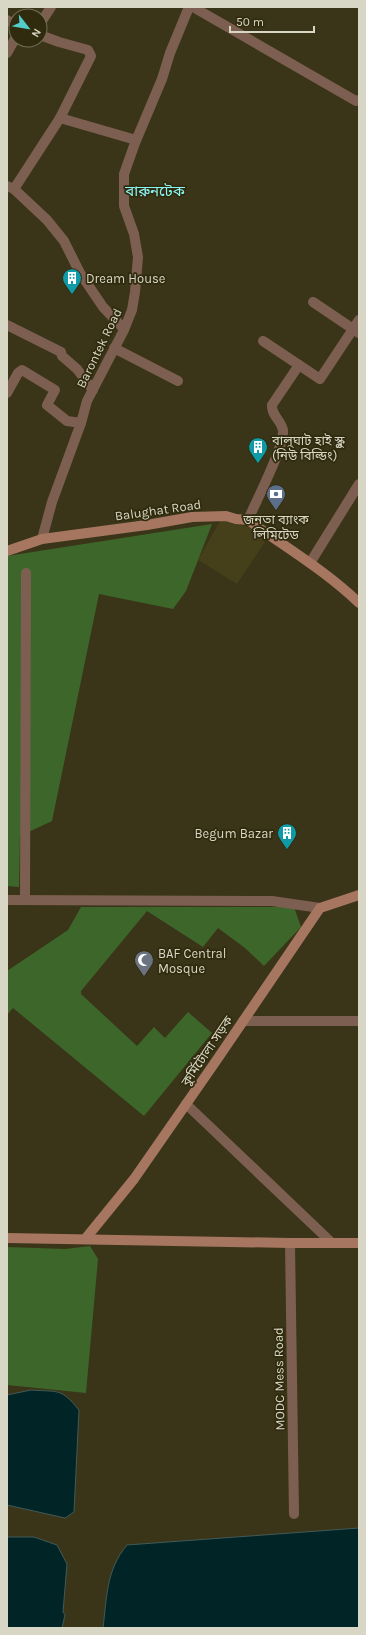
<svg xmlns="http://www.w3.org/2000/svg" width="366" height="1635" viewBox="0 0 366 1635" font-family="Karla,'Noto Sans Bengali',sans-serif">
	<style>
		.built { fill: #453f1a }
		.green { fill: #3d662a }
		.water { fill: #012527; stroke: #425a56 }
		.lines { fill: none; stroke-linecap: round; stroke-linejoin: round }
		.street { stroke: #7d5f51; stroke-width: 10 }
		.secondary { stroke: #a67660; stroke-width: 10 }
		.labels { text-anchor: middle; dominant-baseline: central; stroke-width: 3.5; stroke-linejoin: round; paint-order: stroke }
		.poi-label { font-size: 13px; fill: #d8d6c5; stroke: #302b0e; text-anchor: start }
		.street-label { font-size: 13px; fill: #d8d6c5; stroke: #302b0e }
		.quarter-label { font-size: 15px; fill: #89f5f3; stroke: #302b0e }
	</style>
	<rect width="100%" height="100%" fill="#3a3518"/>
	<!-- built -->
	<polygon class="built" points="221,519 258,530 265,542 237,584 198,560"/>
	<!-- green -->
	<g class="green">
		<polygon points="212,524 186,591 173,609 99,594 52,821 20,836 19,887 7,886 7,556"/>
		<polygon points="81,907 294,907 301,927 264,966 245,948 218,928 203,947 147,911 81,991 81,994 137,1046 154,1027 165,1038 188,1012 212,1033 144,1116 13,1008 7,1015 7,971 68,930"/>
		<polygon points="90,1246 98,1259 86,1393 7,1385 7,1247 65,1249"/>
	</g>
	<!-- water -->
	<g class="water">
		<path d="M 31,1390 C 59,1392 61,1388 79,1410 L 74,1512 L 65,1518 L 7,1505 L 7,1395 Z"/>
		<path d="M 359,1528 L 359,1628 L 103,1628 C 107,1597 106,1570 127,1545 Z"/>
		<polygon points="7,1537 34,1537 57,1545 67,1564 63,1612 65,1615 62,1628 7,1628"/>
	</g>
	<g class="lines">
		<!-- street -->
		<g class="street">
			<polyline points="193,7 356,101 359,100"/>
			<polyline points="7,20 16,25"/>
			<polyline points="40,24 51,7"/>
			<polyline points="40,35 59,42 88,50 91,56 60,118 136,140"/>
			<polyline points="7,53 16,37"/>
			<polyline points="7,186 14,189 60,118"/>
			<polyline points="14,189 47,220 64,241 80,273 103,307 124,329"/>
			<polyline points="313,302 359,333"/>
			<polyline points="7,325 61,352 62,356 77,369 93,390"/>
			<polyline points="263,341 320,379 359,320"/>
			<polyline points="114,348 178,381"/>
			<polyline points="7,393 18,373 22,370 55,390 47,405 67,421 81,423"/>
			<path d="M 248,520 C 256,501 285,446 283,430 C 281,420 271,415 272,405 L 299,365"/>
			<polyline points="42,539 52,502 81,423 87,401 124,330 132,310 135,292 138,257 134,234 124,206 124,174 135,143 162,79 170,53 189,7"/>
			<polyline points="310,563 359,484"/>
			<polyline points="25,899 26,573"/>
			<polyline points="7,900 272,901 320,908"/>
			<polyline points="243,1021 359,1021"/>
			<polyline points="186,1104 332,1243"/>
			<polyline points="290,1243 294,1514"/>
		</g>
		<!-- secondary -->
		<g class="secondary">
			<path d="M 7,551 L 42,539 L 147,525 L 192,517 L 226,516 L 236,519 L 248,520 C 285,547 326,571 359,603"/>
			<polyline points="7,1238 290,1243 359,1243"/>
			<polyline points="86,1238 134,1179 216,1061 320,908 359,895"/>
		</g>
	</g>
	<!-- icons -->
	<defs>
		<g id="building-pin" transform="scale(1)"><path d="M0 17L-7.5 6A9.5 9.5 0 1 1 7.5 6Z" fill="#0f9aa8" stroke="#302b0e"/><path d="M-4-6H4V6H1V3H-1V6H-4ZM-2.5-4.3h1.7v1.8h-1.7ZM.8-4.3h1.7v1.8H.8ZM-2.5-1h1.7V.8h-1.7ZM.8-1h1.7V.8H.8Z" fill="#fff"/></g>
		<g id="bank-pin" transform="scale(1)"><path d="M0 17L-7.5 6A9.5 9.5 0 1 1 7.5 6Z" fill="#5c6f8a" stroke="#302b0e"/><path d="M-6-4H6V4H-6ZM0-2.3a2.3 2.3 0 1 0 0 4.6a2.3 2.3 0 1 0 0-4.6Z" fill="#fff"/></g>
		<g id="mosque-pin" transform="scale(1)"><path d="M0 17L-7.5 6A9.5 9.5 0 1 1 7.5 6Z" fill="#6b7280" stroke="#302b0e"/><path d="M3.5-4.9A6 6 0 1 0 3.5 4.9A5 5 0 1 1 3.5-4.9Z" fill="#fff"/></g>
	</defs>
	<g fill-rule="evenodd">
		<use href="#building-pin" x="72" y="278"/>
		<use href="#building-pin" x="258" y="447"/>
		<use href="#bank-pin" x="276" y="494"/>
		<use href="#building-pin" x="287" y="833"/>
		<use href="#mosque-pin" x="144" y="960"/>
	</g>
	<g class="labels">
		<!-- poi labels -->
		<g class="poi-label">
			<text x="86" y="278">Dream House</text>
			<text x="272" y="440">বালুঘাট হাই স্কুল<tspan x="272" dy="15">(নিউ বিল্ডিং)</tspan></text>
			<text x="276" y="519" text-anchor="middle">জনতা ব্যাংক<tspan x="276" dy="15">লিমিটেড</tspan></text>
			<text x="273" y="833" text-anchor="end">Begum Bazar</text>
			<text x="158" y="953">BAF Central<tspan x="158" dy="15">Mosque</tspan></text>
		</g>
		<!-- street labels -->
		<g class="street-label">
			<text transform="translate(99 348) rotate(-64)">Barontek Road</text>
			<text transform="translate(158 510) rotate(-8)">Balughat Road</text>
			<text transform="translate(207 1051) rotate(-56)">কুর্মিটোলা সড়ক</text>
			<text transform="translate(279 1379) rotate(-91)">MODC Mess Road</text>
		</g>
		<!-- quarter labels -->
		<g class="quarter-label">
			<text x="155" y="191">বারুনটেক</text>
		</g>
	</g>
	<!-- border -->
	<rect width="366" height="1635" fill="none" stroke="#d8d6c5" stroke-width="16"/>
	<!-- north arrow -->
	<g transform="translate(28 28) rotate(121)"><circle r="19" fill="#302b0e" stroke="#736f57"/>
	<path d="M0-3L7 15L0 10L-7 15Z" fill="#52cdcc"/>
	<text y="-6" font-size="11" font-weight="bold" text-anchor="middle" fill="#d8d6c5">N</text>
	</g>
	<!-- scale -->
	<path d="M230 26v6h84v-6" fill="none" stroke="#d8d6c5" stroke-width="2"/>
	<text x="236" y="26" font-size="12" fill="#d8d6c5" stroke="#302b0e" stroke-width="3" paint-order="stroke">50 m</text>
</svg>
